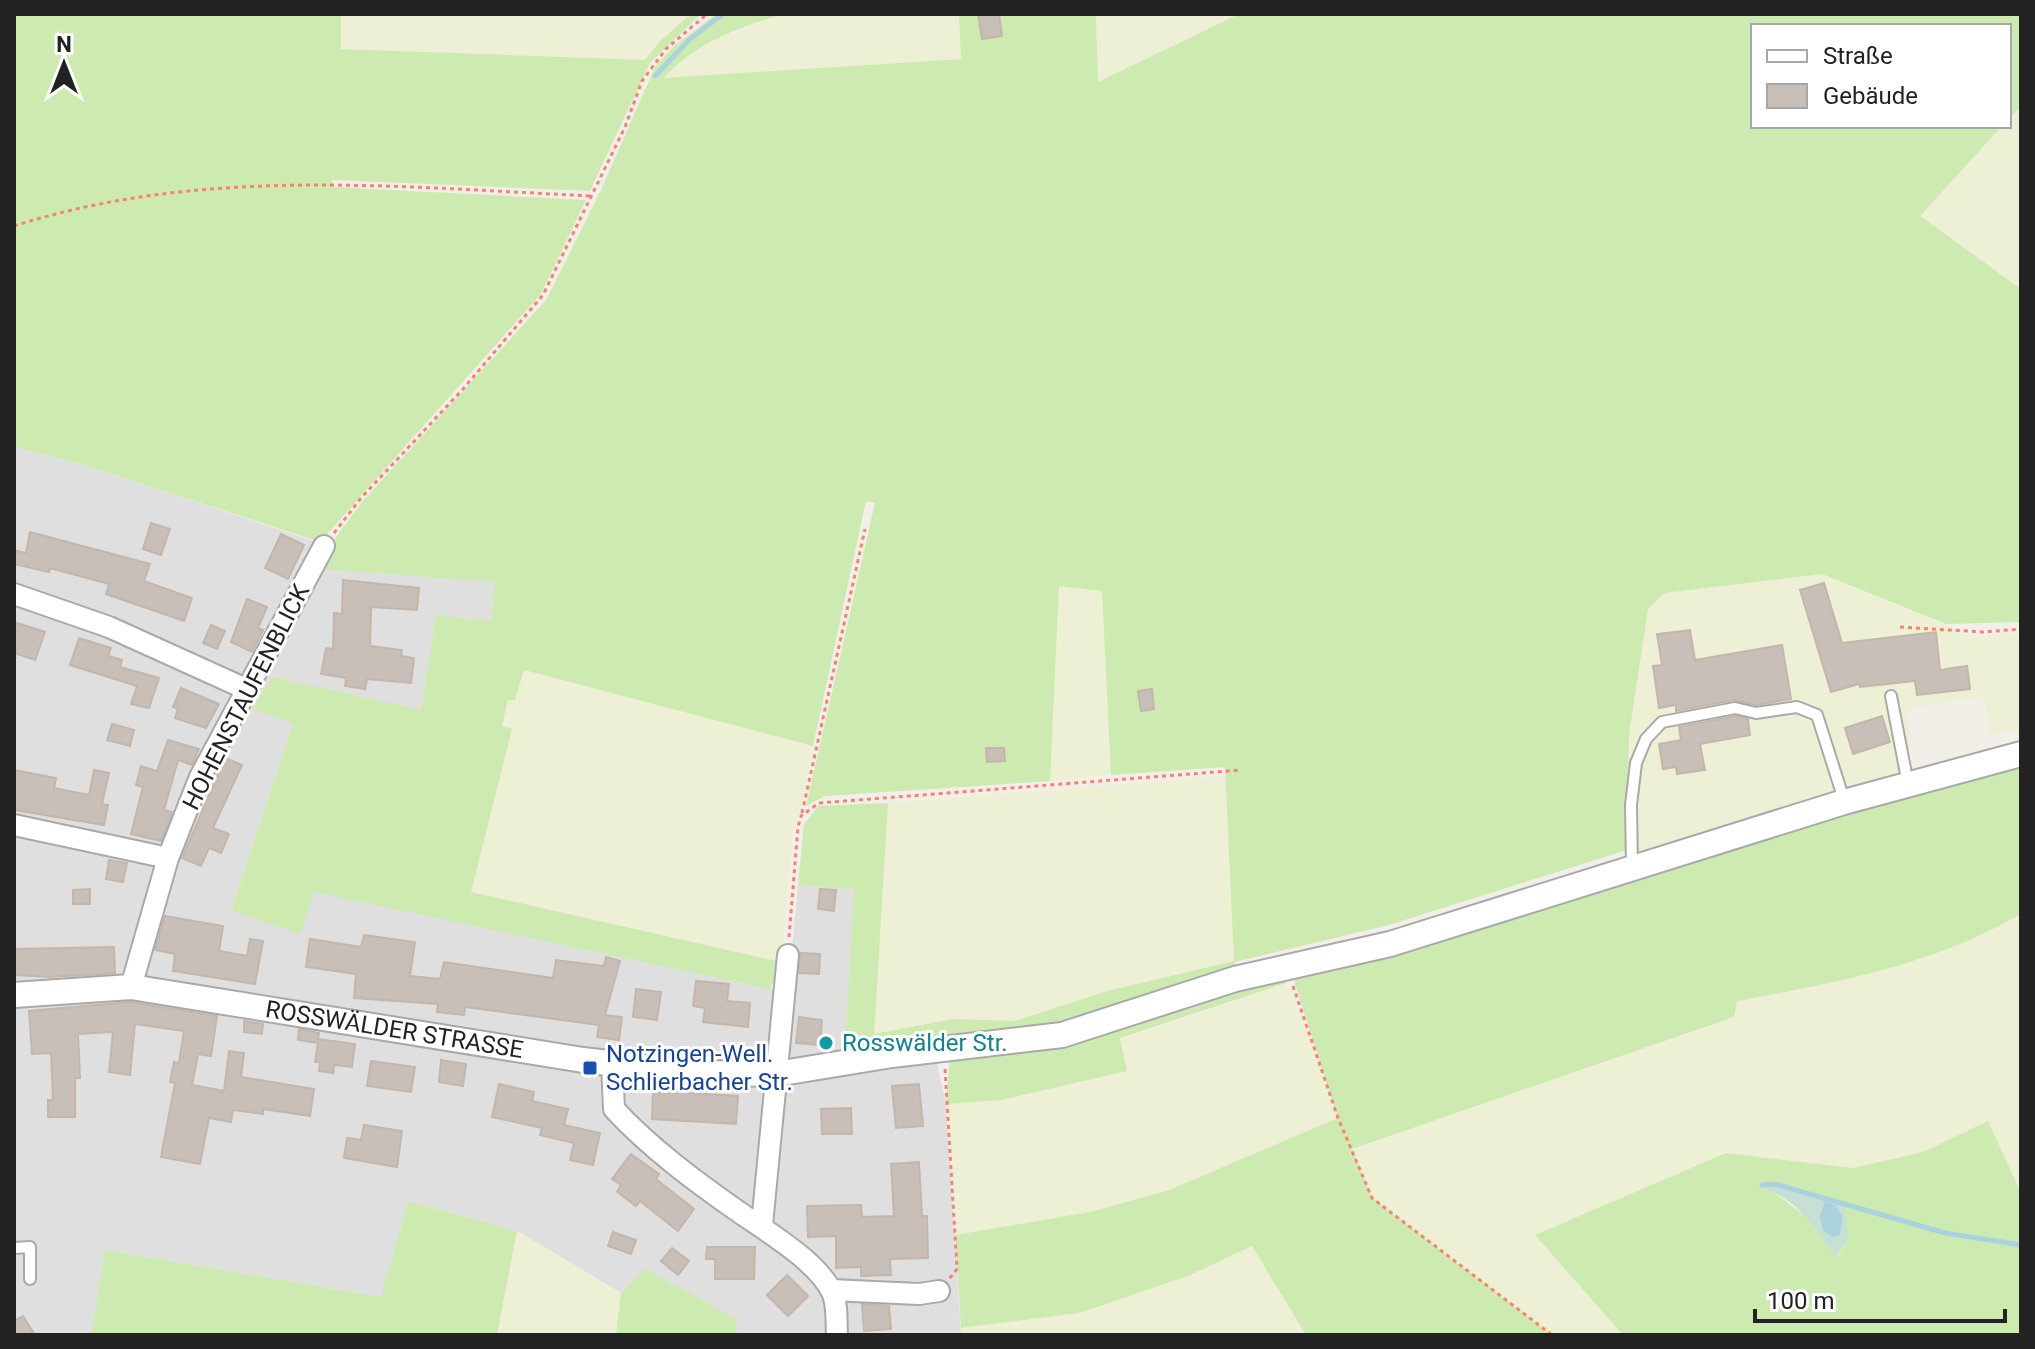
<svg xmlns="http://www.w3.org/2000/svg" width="2035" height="1349" viewBox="0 0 2035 1349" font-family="Roboto,sans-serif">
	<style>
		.residential { fill: #e0dfdf }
		.farmland { fill: #eef0d5 }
		.grass { fill: #cdebb0; fill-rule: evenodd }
		.wetland { fill: #c6e0d4 }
		.water { fill: #aad3df }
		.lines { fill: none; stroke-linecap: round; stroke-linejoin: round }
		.stream { stroke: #aad3df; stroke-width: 5 }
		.building { fill: #c7bfb8; stroke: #c4b6ab; stroke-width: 2 }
		.service-casing { stroke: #a9a9a9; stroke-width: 14 }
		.minor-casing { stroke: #a9a9a9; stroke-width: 24 }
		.tertiary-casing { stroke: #a9a9a9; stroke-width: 28 }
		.path { stroke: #fa8072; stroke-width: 3; stroke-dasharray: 4 4; stroke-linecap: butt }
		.service { stroke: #fff; stroke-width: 10 }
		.minor { stroke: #fff; stroke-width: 20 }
		.tertiary { stroke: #fff; stroke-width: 24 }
		.culture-dot { fill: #0f9aa8; stroke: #fff; stroke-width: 3 }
		.transit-dot { fill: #1a4fb4; stroke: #fff; stroke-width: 3 }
		.labels { text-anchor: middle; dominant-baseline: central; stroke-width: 6; stroke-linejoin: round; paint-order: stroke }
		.street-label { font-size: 24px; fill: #222; stroke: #fff }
		.culture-label { font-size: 24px; fill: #0d838f; stroke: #fff; text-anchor: start }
		.transit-label { font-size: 24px; fill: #164399; stroke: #fff; text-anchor: start }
	</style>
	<rect width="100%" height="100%" fill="#f2efe9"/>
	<!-- residential -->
	<polygon class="residential" points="14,447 84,465 417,575 496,582 491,621 436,616 421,710 293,724 231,910 314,891 788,992 798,885 854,888 936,1058 946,1104 961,1335 736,1335 737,1319 645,1270 621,1293 517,1231 408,1201 381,1297 105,1250 91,1335 14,1335"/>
	<!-- farmland -->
	<g class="farmland">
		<polygon points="341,14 691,14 660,41 645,60 340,49"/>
		<polygon points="784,14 959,14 962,59 663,79 690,55 716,39"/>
		<polygon points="1096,14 1239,14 1098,82"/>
		<polygon points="2021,106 2021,289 1919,216 2002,126 2009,126 2009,119"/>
		<polygon points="1822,574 1974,637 2021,633 2021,728 1990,736 1984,697 1908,708 1911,748 1895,752 1899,773 1627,863 1629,735 1648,609 1665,593"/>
		<polygon points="1059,585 1103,591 1111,775 1050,781"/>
		<polygon points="524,670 813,746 801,811 793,829 781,962 471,892 512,730 501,727 508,699 515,699"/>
		<polygon points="1227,776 1234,962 1107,991 1014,1021 953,1019 874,1035 888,803"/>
		<polygon points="2021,914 2021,1193 1988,1122 1923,1152 1853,1168 1726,1153 1535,1235 1623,1335 1552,1335 1372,1198 1351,1149 1734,1017 1737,1001 1830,984 1925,958 1984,935"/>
		<polygon points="1286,983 1317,1051 1338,1118 1169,1190 1090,1212 955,1235 946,1104 1001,1100 1127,1070 1120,1039"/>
		<polygon points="517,1231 621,1293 616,1335 497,1335"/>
		<polygon points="1252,1246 1306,1335 961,1335 961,1328 1079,1313 1188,1276"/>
	</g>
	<!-- grass -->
	<g class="grass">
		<polygon points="14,14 341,14 341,49 645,60 660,41 691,14 701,14 650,63 590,191 332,180 333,187 586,200 541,294 320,542 84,465 14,447"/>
		<path d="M 716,14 L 784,14 C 739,27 696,43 664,78 L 961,59 L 959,14 L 1096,14 L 1098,82 L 1239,14 L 2021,14 L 2021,106 L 2009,119 L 2009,26 L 1753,26 L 1753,126 L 2002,126 L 1920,216 L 2021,289 L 2021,622 L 1946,624 L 1822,574 L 1665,593 L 1648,609 L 1629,735 L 1627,850 L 1389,925 L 1235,962 L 1235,973 L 1094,1018 L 845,1054 L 854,889 L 798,885 L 804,824 L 818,806 L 888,803 L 874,1034 L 953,1019 L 1015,1021 L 1107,991 L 1234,961 L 1225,767 L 1111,775 L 1102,591 L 1059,586 L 1050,781 L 825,796 L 806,806 L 875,503 L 866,501 L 813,746 L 524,670 L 515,700 L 508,700 L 502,726 L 512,729 L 471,892 L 781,962 L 770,989 L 314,892 L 300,934 L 231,911 L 293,724 L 252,709 L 272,677 L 421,710 L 436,615 L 491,621 L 495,582 L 321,569 L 330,545 L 363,501 L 546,300 L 600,192 L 656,65 L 674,46 Z"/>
		<path d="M 2021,761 L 2021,914 C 1934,965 1835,983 1737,1001 L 1734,1017 L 1352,1149 L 1372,1198 L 1552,1335 L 1306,1335 L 1252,1246 L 1188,1276 L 1079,1313 L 961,1328 L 955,1235 L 1090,1212 L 1169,1190 L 1338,1118 L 1294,981 L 1299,971 Z"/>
		<polygon points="1280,975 1286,983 1120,1038 1127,1071 1001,1100 946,1104 950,1057"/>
		<path d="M 1988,1121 L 2021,1193 L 2021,1335 L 1623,1335 L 1535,1235 L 1726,1153 L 1853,1168 L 1923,1152 ZM 1772,1191 L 1848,1239 L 1837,1257 L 1804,1215 Z"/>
		<polygon points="408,1201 517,1231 497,1335 91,1335 105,1250 381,1297"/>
		<polygon points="645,1269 737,1319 736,1335 616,1335 621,1293"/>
	</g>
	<!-- wetland -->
	<path class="wetland" d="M 1773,1182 L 1845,1203 L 1848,1239 L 1836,1257 C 1817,1233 1795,1194 1762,1189 Z"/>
	<!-- water -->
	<polygon class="water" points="1825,1201 1835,1205 1843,1217 1840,1235 1834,1237 1823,1231 1820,1216"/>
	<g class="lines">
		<!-- stream -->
		<g class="stream">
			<polyline points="655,76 690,39 723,14"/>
			<polyline points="1762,1185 1775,1184 1945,1233 2021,1245"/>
		</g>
	</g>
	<!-- building -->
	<g class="building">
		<polygon points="978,14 999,14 1002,36 982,39"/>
		<polygon points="151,523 170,529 161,555 143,549"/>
		<polygon points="30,532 150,564 144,581 192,598 184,621 106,594 109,584 50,568 49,572 14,564 14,550 26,553"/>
		<polygon points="281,534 304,545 288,579 265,568"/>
		<polygon points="343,580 419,588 417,610 371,607 370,646 402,650 401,656 414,658 411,683 367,679 365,689 345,686 346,678 321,674 326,648 333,649 334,613 342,614"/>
		<polygon points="1824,583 1842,643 1936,632 1940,670 1967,666 1970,689 1917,695 1915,681 1860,687 1859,684 1831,692 1800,590"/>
		<polygon points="247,599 267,607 258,628 263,630 252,652 231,642"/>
		<polygon points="14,622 45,632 35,660 14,653"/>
		<polygon points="211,625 225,631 217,649 203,643"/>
		<polygon points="1690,630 1695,660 1782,645 1791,699 1756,705 1734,700 1676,711 1676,705 1659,708 1653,666 1662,665 1657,634"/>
		<polygon points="79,638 111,648 108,656 122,660 120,667 159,678 149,708 131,704 137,686 70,665"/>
		<polygon points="181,688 219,704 206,728 175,718 178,709 173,707"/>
		<polygon points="1152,689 1154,709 1141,711 1138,691"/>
		<polygon points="1735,716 1748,719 1750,735 1700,744 1705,770 1677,774 1676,767 1663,769 1659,744 1681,740 1679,727"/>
		<polygon points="1882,716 1890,742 1853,754 1845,728"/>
		<polygon points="112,724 134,730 130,746 107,740"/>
		<polygon points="168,740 199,749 192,765 178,760 164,810 172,812 161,841 131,834 143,787 136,785 141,766 157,771"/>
		<polygon points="986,748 1004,748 1005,761 987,762"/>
		<polygon points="225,758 242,765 213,828 229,834 221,853 209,848 201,866 182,858"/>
		<polygon points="14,770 56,778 54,788 89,795 94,770 109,773 102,804 108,805 104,825 14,810"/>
		<polygon points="109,860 127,863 123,882 106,879"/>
		<polygon points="90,889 90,904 73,904 73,890"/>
		<polygon points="820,889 836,890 834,911 818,909"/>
		<polygon points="165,916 223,926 219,951 247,956 250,939 263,941 255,984 173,971 175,954 155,950"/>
		<polygon points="364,935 415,942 410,976 440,979 444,962 553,978 556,960 604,966 606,957 620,961 605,1015 622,1017 619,1040 597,1037 599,1025 465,1007 464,1015 437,1012 438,1004 354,998 356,974 306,967 310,939 361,947"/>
		<polygon points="114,947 115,973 51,977 14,975 14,949"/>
		<polygon points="800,953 820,954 819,974 799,973"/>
		<polygon points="696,981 729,984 727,1001 750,1003 748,1027 703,1022 705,1008 693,1006"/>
		<polygon points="636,989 661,992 657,1020 633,1017"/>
		<polygon points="130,1002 217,1016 211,1056 198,1054 192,1085 224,1091 229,1051 244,1053 241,1077 314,1089 310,1116 263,1109 263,1114 233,1110 231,1122 209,1118 200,1164 161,1157 175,1083 170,1082 174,1062 179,1063 184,1031 135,1024 130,1075 109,1072 113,1032 78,1034 80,1078 75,1078 75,1117 48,1117 48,1100 53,1100 51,1053 32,1054 29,1011"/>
		<polygon points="799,1017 822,1020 820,1045 796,1043"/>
		<polygon points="244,1021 263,1024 262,1034 244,1032"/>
		<polygon points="299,1029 319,1033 318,1039 355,1044 352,1067 334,1065 333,1073 319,1071 320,1062 315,1062 318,1043 298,1040"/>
		<polygon points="441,1060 466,1064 463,1086 439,1082"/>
		<polygon points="371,1061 415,1067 411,1092 367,1086"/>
		<polygon points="499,1084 534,1092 532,1101 568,1109 564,1125 600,1133 593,1165 570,1160 574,1143 540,1135 542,1128 492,1117"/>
		<polygon points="919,1084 923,1126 896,1128 892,1086"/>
		<polygon points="653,1091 738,1096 736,1124 652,1119"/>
		<polygon points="851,1108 852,1134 822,1134 821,1109"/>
		<polygon points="364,1125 402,1131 397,1167 344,1158 347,1138 361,1140"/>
		<polygon points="631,1154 659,1174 656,1179 694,1209 678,1231 640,1201 636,1206 617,1192 621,1185 612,1179"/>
		<polygon points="919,1162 922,1216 927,1216 928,1258 890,1259 891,1275 861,1276 861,1267 836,1268 836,1236 808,1237 807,1206 861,1205 862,1217 894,1216 891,1164"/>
		<polygon points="613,1232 636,1240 631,1254 608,1246"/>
		<polygon points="707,1247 755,1247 754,1279 715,1279 715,1259 706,1259"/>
		<polygon points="672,1248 689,1261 678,1275 661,1261"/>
		<polygon points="787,1275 808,1296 788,1316 767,1295"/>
		<polygon points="862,1304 889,1306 891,1329 864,1331"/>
		<polygon points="23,1316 35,1335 14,1335 14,1321"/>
	</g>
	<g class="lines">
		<!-- service casing -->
		<g class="service-casing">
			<g id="service">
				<polyline points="1891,696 1908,784"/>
				<polyline points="1632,867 1631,805 1636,763 1646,739 1662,722 1735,708 1756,713 1797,707 1817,715 1844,800"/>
				<polyline points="14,1248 30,1247 30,1279"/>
			</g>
		</g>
		<!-- minor casing -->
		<g class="minor-casing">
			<g id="minor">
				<polyline points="14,594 109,627 246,689"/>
				<polyline points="14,825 168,858"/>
				<polyline points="131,987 168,858 200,777 324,546"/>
				<path d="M 612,1064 L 614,1109 C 650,1148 696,1182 739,1212 C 766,1231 817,1261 832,1292 C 838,1305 836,1321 837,1335"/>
				<polyline points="762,1225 788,955"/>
				<polyline points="831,1290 919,1294 939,1291"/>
			</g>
		</g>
		<!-- tertiary casing -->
		<g class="tertiary-casing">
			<g id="tertiary">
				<path id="s1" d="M 14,995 L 131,987 L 583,1060 L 694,1073 L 776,1074 L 892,1055 L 1062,1035 L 1235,979 L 1390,944 L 1844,802 L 2021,754"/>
			</g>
		</g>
		<!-- path -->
		<g class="path">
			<path d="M 14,226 C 202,166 398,187 592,196"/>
			<polyline points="334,533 361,498 463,389 543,295 625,127 642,81 666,49 707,14"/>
			<polyline points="1900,627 1983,632 2021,629"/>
			<polyline points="802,813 865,529"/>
			<polyline points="789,937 798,827 801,816 819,803 1241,770"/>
			<polyline points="1293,986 1338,1118 1372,1198 1552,1335"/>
			<polyline points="945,1069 957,1269 949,1279"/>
		</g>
		<!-- service -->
		<use href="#service" class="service"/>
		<!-- minor -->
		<use href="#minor" class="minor"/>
		<!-- tertiary -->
		<use href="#tertiary" class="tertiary"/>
	</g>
	<!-- markers -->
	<circle class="culture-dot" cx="826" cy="1043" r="8"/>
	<rect class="transit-dot" x="582" y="1060" width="16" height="16" rx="4"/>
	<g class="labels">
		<!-- street labels -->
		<g class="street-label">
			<text transform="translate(246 697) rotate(-63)">HOHENSTAUFENBLICK</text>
			<text stroke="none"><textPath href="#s1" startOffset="384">ROSSWÄLDER STRASSE</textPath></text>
		</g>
		<!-- culture labels -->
		<g class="culture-label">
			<text x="842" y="1043">Rosswälder Str.</text>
		</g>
		<!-- transit labels -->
		<g class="transit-label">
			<text x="606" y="1054">Notzingen-Well.<tspan x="606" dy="28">Schlierbacher Str.</tspan></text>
		</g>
	</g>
	<!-- border -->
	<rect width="2035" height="1349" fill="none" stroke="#222222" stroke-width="32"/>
	<!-- legend -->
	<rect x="1751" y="24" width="260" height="104" fill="#ffffff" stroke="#a7a7a7" stroke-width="2"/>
	<rect x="1767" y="50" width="40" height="12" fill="#ffffff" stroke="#a7a7a7" stroke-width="2"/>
	<text x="1823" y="64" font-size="24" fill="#222222">Straße</text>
	<rect x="1767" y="84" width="40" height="24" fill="#c7bfb8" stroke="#a7a7a7" stroke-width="2"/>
	<text x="1823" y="104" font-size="24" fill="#222222">Gebäude</text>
	<!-- north arrow -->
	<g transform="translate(64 64)" stroke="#ffffff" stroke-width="6" paint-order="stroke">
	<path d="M0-6L14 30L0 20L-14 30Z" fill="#222222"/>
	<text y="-12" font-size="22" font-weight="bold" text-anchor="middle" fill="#222222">N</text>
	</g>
	<!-- scale -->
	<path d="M1755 1309v12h250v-12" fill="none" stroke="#222222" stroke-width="4"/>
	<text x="1767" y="1309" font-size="24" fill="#222222" stroke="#ffffff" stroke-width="6" paint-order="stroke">100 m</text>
</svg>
